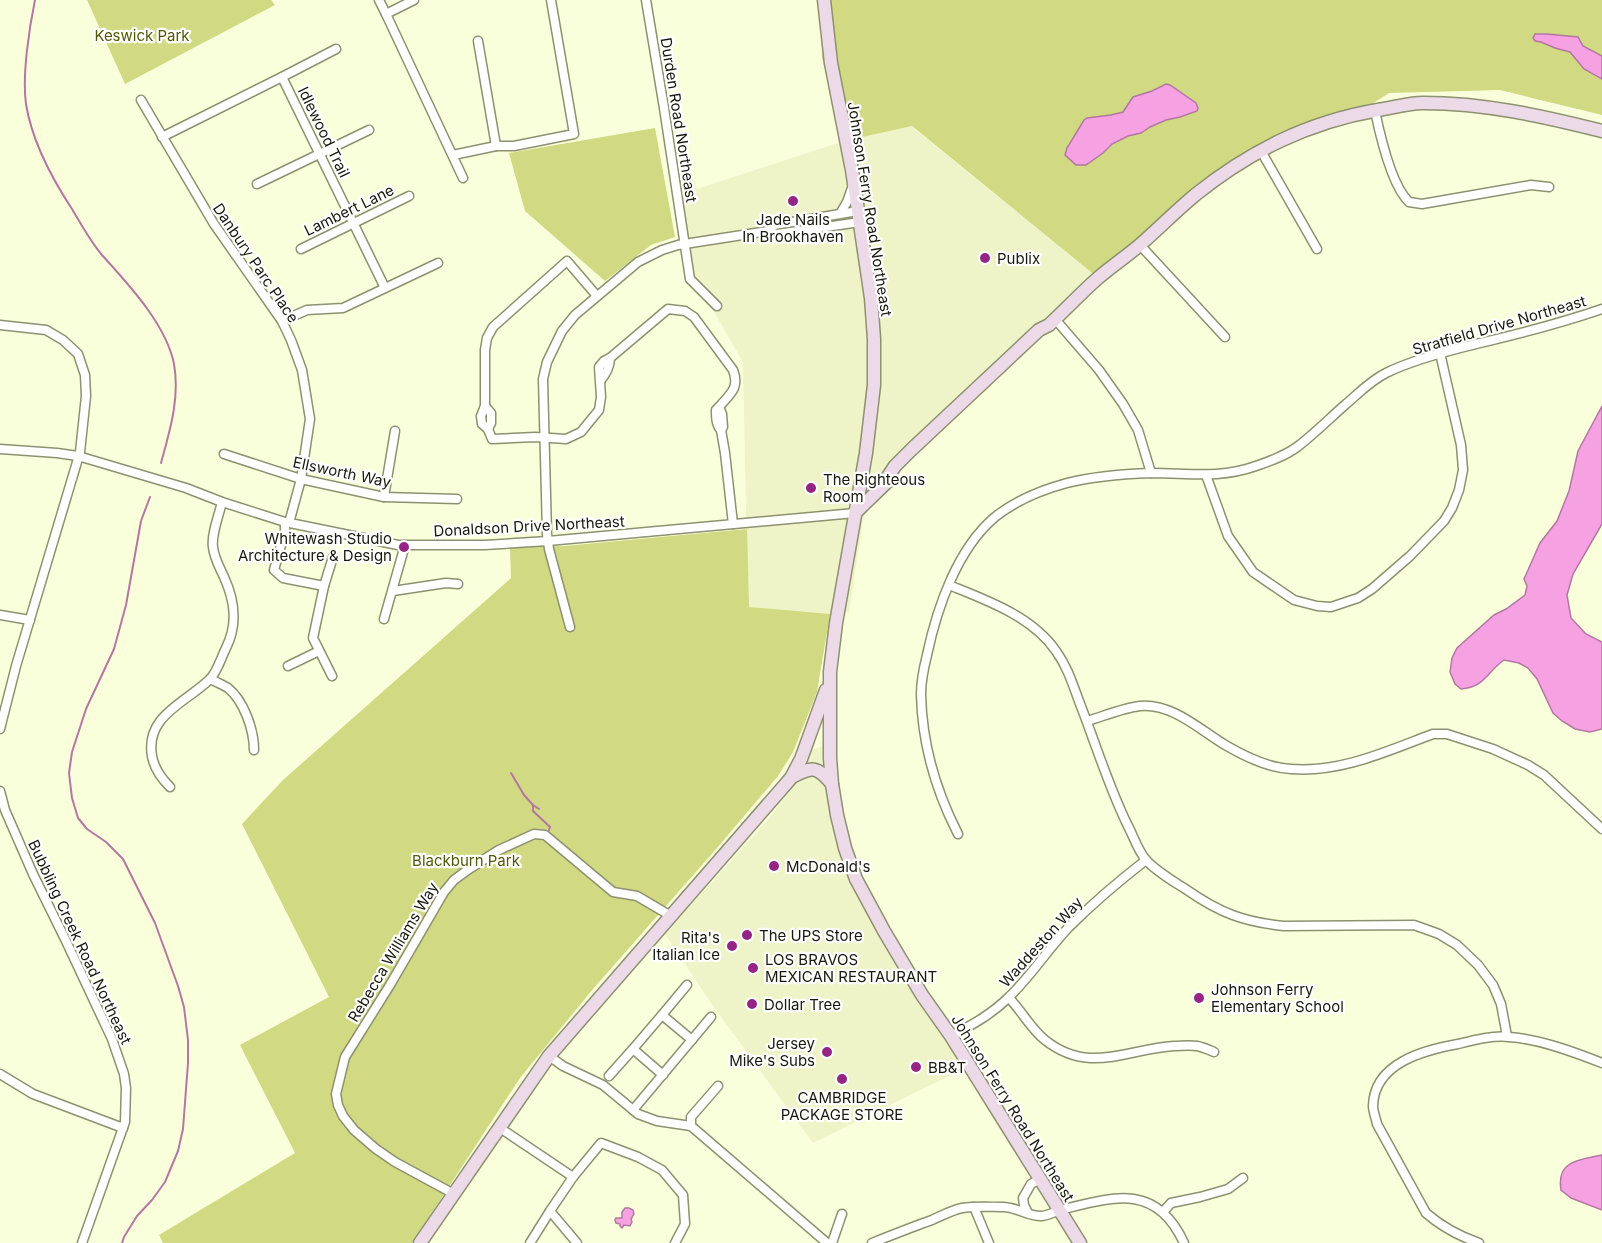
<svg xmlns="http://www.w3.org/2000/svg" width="1602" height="1243" viewBox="0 0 1602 1243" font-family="Inter,sans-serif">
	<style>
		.built { fill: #eef3c8 }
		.green { fill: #d1d982 }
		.water { fill: #f5a1e2; stroke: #b378a2; stroke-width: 1.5 }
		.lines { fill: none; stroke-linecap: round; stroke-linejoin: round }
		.stream { stroke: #b378a2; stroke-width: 2 }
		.street-casing { stroke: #8d9170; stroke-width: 11 }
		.secondary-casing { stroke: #8d9170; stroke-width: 15 }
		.street { stroke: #fff; stroke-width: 8 }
		.secondary { stroke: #eddae8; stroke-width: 12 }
		.poi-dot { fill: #952584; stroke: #fff; stroke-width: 2 }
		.labels { text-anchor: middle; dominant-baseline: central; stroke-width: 4.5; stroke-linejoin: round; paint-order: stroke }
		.park-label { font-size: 15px; fill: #545908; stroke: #fff }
		.street-label { font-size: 15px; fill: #18190c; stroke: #fff }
		.poi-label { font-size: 15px; fill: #18190c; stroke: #fff; text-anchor: start }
	</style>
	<rect width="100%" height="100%" fill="#faffdb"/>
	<!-- built -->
	<g class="built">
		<polygon points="911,126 1097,277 914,449 864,515 849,612 830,614 748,607 743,362 710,305 693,287 676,129 697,189 844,141"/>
		<polygon points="832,743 835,778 862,881 914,976 971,1065 813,1143 711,1003 665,934 767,821 795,784 812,750"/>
	</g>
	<!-- green -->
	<g class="green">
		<polygon points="87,0 271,0 275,5 125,84"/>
		<polygon points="821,0 1602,0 1602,115 1500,90 1389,93 1361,111 1272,143 1097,277 912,126 844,141 822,58"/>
		<polygon points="655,128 675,237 651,245 605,281 525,211 509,153"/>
		<polygon points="747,529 749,607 830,614 817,692 793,752 778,776 717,848 593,989 520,1078 412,1243 163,1243 159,1235 295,1153 240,1045 329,997 242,824 283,780 511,578 510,547 564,546"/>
	</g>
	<!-- water -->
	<g class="water">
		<polygon points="1535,34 1547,34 1578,37 1583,46 1602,56 1602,79 1584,69 1570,52 1555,48 1541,42 1535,41 1533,38"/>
		<polygon points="1166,84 1170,85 1196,103 1198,108 1197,111 1180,117 1166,120 1150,127 1141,133 1128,136 1112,144 1103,153 1086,165 1076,165 1065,155 1067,148 1084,120 1087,118 1111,115 1123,112 1133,97 1152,91"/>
		<path d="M 1602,406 L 1602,524 L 1573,574 L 1567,595 L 1571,618 L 1586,634 L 1602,642 L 1602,729 L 1590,732 L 1575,729 L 1562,721 L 1553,713 L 1537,679 L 1528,668 L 1519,663 L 1504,660 C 1486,673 1485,687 1461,689 L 1455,684 L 1450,672 L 1452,658 L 1457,648 L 1494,615 L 1506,609 L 1525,595 L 1527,586 L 1524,579 L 1540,543 L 1557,521 L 1569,491 L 1578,451 Z"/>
		<path d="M 1602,1155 L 1602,1210 L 1571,1198 L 1561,1190 C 1556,1160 1580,1160 1602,1155 Z"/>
		<polygon points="625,1208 629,1208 633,1210 634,1214 631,1219 632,1222 630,1226 624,1225 622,1228 620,1226 620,1224 616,1223 615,1220 616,1218 622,1218 622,1212"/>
	</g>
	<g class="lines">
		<!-- stream -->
		<g class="stream">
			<path d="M 35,0 C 29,29 22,76 26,104 C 32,142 51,177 72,209 C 81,224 90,241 102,255 C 128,284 166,324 174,364 C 180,398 170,430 161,463"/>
			<polyline points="511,773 524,795 533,805 533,811 550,827 549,830"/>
			<polyline points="533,805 539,809"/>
			<polyline points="122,1243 124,1237 137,1216 152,1200 165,1182 178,1151 183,1129 188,1063 188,1040 184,1007 178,986 155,923 123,859 106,842 87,829 78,818 72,798 69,773 72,752 86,709 114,649 126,605 141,521 150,497"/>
		</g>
		<!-- street casing -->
		<g class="street-casing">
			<g id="street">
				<polyline points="379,0 386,14"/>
				<polyline points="414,0 386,14 463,178"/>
				<polyline points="646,0 664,108 690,279 717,306"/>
				<polyline points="478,41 496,146"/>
				<polyline points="282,77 336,49"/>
				<polyline points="141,100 214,224 282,321 291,340 302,370 310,419 301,479 289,523"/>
				<path d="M 1375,111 C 1380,135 1391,185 1409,202 L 1422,204 L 1531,185 L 1549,187"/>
				<polyline points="162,137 282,77 385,288"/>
				<polyline points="1261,151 1317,249"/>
				<polyline points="453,155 496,146 514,146 574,134 551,0"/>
				<polyline points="257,184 369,130"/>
				<polyline points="840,214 847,202 853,185"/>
				<polyline points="768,231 777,234 860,222"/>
				<polyline points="1140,245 1225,337"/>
				<polyline points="301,249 409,196"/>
				<path d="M 597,296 L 567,261 L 493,327 L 487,338 L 485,350 L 485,406 L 481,416 L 482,424 L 488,429 L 492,439 L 535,437 L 566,439 L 581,432 L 599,410 L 601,397 L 599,367 L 604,361 L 610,358 L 668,309 L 685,311 L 694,317 L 733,370 C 740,388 730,394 719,407"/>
				<polyline points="1055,319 1099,370 1123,404 1138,430 1151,473"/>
				<polyline points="282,321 307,310 343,308 438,263"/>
				<polyline points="0,325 46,330 63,340 78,354 85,375 86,396 80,452 16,666 0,729"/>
				<path d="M 601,380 C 606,373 610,367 610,358"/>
				<polyline points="485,406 491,413 491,423 488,429"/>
				<path d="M 719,407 L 722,414 L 723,427 L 721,430 C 716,425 716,417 716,410 Z"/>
				<polyline points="721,430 725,453 733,524"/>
				<polyline points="0,449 57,453 78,456 186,488 222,502 285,522 398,545 485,545 548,541 855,513"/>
				<polyline points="224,454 301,479 384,497 457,499"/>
				<polyline points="1206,475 1228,536 1253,572 1294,600 1317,606 1331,607 1358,598 1372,589 1410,556 1444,521 1452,508 1459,490 1463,470 1461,445 1440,353"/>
				<polyline points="384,497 395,431"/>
				<polyline points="285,522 285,531 274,570 283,578 324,586 313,638 332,676"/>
				<path d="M 949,585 C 986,600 1032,616 1056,651 C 1069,669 1074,689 1082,709 C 1097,748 1109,787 1127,824 C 1133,835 1138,851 1146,860 C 1157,872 1173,881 1187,890 C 1220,913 1244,922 1284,926 L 1414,925 L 1439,934 L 1457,945 L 1478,965 L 1493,985 L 1501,1004 L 1507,1036"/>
				<polyline points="324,586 333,557"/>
				<polyline points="393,591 446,583 458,584"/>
				<polyline points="0,615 30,620"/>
				<polyline points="384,619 405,545"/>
				<polyline points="570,627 549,549 547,534 543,379 547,362 562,331 575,315 638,262 662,250 678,245 768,231 774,225 858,211"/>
				<polyline points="288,666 319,651"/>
				<path d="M 211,679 C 216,682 223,685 228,688 C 244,701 254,730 254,750"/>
				<path d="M 1087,721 C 1104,716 1123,708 1140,706 C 1173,703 1201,731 1227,746 C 1246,757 1269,768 1291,769 C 1341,773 1387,751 1433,734 L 1447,734 L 1493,749 L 1528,765 L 1544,775 L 1602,829"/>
				<path d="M 170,787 C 161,778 154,768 152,756 C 145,716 185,703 209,680 C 217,673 221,658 226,648 C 238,624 235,601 224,577 C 220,568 214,558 213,547 C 211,535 219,515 222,502"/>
				<polyline points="0,791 5,810 33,874 66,941 112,1039 124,1074 126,1088 125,1122 82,1243"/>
				<path d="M 958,834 C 936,791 922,743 921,694 C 921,681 924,667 927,655 C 937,608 957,549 995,517 C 1015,501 1041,490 1067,483 C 1094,476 1124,474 1152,473 C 1189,473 1219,479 1256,466 C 1270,461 1285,456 1297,447 C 1314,434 1330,418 1346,404 C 1359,393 1370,381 1386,373 C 1412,360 1447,351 1476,344 C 1519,334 1561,323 1602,309"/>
				<polyline points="687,985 662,1015 692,1040"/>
				<path d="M 1009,998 C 1022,1011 1030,1028 1045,1040 C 1089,1075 1126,1049 1174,1046 C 1181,1046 1189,1045 1197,1046 C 1203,1047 1209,1050 1214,1052"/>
				<polyline points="662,1015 633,1049 663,1075"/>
				<path d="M 951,1036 C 972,1025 992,1014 1009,997 C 1031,976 1048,949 1069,927 C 1093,903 1119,881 1146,860"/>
				<polyline points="549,1056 563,1066 603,1085 638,1114 657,1121 691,1126 827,1243"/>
				<polyline points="0,1074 33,1094 123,1128"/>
				<polyline points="609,1076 633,1049"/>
				<polyline points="633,1110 711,1017"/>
				<polyline points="691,1126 691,1117 718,1086"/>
				<polyline points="500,1128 573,1177"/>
				<polyline points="454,1194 395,1162 376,1149 354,1130 343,1116 338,1105 336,1094 345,1057 390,985 444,892 454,880 469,869 499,850 534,834 545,835 613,892 637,896 671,916"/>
				<polyline points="974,1207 989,1243"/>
				<polyline points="1163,1212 1171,1203 1200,1197 1228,1189 1243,1178"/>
				<polyline points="1028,1213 1024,1205 1023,1198 1031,1184 1040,1179"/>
				<polyline points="530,1243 550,1211"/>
				<polyline points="577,1243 550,1211 573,1177 601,1143 638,1157 662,1170 683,1195 685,1224 675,1243"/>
				<polyline points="832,1243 842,1214"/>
				<path d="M 872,1243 C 892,1235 912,1227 932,1220 C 941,1216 952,1210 962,1208 C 975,1206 989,1207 1003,1207 C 1017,1207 1029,1217 1042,1216 C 1050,1215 1056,1211 1064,1209 C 1116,1196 1157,1184 1184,1243"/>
				<path d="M 1479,1243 C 1459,1236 1442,1227 1426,1213 L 1377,1124 C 1376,1118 1373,1112 1373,1106 C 1374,1063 1424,1050 1458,1044 C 1474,1040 1493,1035 1509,1037 C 1539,1039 1574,1052 1602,1063"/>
			</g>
		</g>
		<!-- secondary casing -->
		<g class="secondary-casing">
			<g id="secondary">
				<polyline points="824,0 831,63 852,170 871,298 874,339 874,385 866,453 836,623 830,672 830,758 832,784 837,815 845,848 856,879 884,931 922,995 951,1036 1080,1243"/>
				<path d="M 883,484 L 895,466 L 911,450 L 1039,330 L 1049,325 C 1065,310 1081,293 1098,278 C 1112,266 1127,256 1141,244 C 1159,228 1176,211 1195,195 C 1250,151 1308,122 1378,110 C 1392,108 1408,103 1423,103 C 1484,103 1543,116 1602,131"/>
				<polyline points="856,512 889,480"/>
				<path d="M 792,777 C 812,766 817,766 832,784"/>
				<polyline points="420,1243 549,1056 791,778 801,759 826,690"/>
			</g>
		</g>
		<!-- street -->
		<use href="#street" class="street"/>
		<!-- secondary -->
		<use href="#secondary" class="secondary"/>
	</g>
	<!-- markers -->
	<g class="poi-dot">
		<circle cx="793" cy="201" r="6"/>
		<circle cx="985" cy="258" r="6"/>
		<circle cx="811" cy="488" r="6"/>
		<circle cx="404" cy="547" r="6"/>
		<circle cx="774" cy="866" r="6"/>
		<circle cx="747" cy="935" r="6"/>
		<circle cx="732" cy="946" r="6"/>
		<circle cx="753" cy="968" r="6"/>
		<circle cx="1199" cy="998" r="6"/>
		<circle cx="752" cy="1004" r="6"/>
		<circle cx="827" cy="1052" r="6"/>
		<circle cx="916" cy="1067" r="6"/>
		<circle cx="842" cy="1079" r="6"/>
	</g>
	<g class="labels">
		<!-- park labels -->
		<g class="park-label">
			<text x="142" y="35">Keswick Park</text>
			<text x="466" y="860">Blackburn Park</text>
		</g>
		<!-- street labels -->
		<g class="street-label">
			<text transform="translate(679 120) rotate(81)">Durden Road Northeast</text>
			<text transform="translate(324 132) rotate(64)">Idlewood Trail</text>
			<text transform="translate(870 209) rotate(81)">Johnson Ferry Road Northeast</text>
			<text transform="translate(349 210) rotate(-26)">Lambert Lane</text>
			<text transform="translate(256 263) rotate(56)">Danbury Parc Place</text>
			<text transform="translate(1499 325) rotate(-16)">Stratfield Drive Northeast</text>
			<text transform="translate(342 472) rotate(12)">Ellsworth Way</text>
			<text transform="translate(529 526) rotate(-3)">Donaldson Drive Northeast</text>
			<text transform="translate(80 942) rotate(65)">Bubbling Creek Road Northeast</text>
			<text transform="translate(1041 942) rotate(-48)">Waddeston Way</text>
			<text transform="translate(393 952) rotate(-59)">Rebecca Williams Way</text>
			<text transform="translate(1013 1108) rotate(58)">Johnson Ferry Road Northeast</text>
		</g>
		<!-- poi labels -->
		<g class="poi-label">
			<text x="793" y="219" text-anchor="middle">Jade Nails<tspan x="793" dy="17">In Brookhaven</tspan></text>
			<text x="997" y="258">Publix</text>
			<text x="823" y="479">The Righteous<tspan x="823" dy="17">Room</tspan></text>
			<text x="392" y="538" text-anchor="end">Whitewash Studio<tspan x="392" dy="17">Architecture &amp; Design</tspan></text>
			<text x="786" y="866">McDonald's</text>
			<text x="759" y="935">The UPS Store</text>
			<text x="720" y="937" text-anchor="end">Rita's<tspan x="720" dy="17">Italian Ice</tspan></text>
			<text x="765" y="959">LOS BRAVOS<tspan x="765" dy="17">MEXICAN RESTAURANT</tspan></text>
			<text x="1211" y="989">Johnson Ferry<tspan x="1211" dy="17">Elementary School</tspan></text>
			<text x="764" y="1004">Dollar Tree</text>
			<text x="815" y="1043" text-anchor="end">Jersey<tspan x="815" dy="17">Mike's Subs</tspan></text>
			<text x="928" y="1067">BB&amp;T</text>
			<text x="842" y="1097" text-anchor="middle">CAMBRIDGE<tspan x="842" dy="17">PACKAGE STORE</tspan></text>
		</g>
	</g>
</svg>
